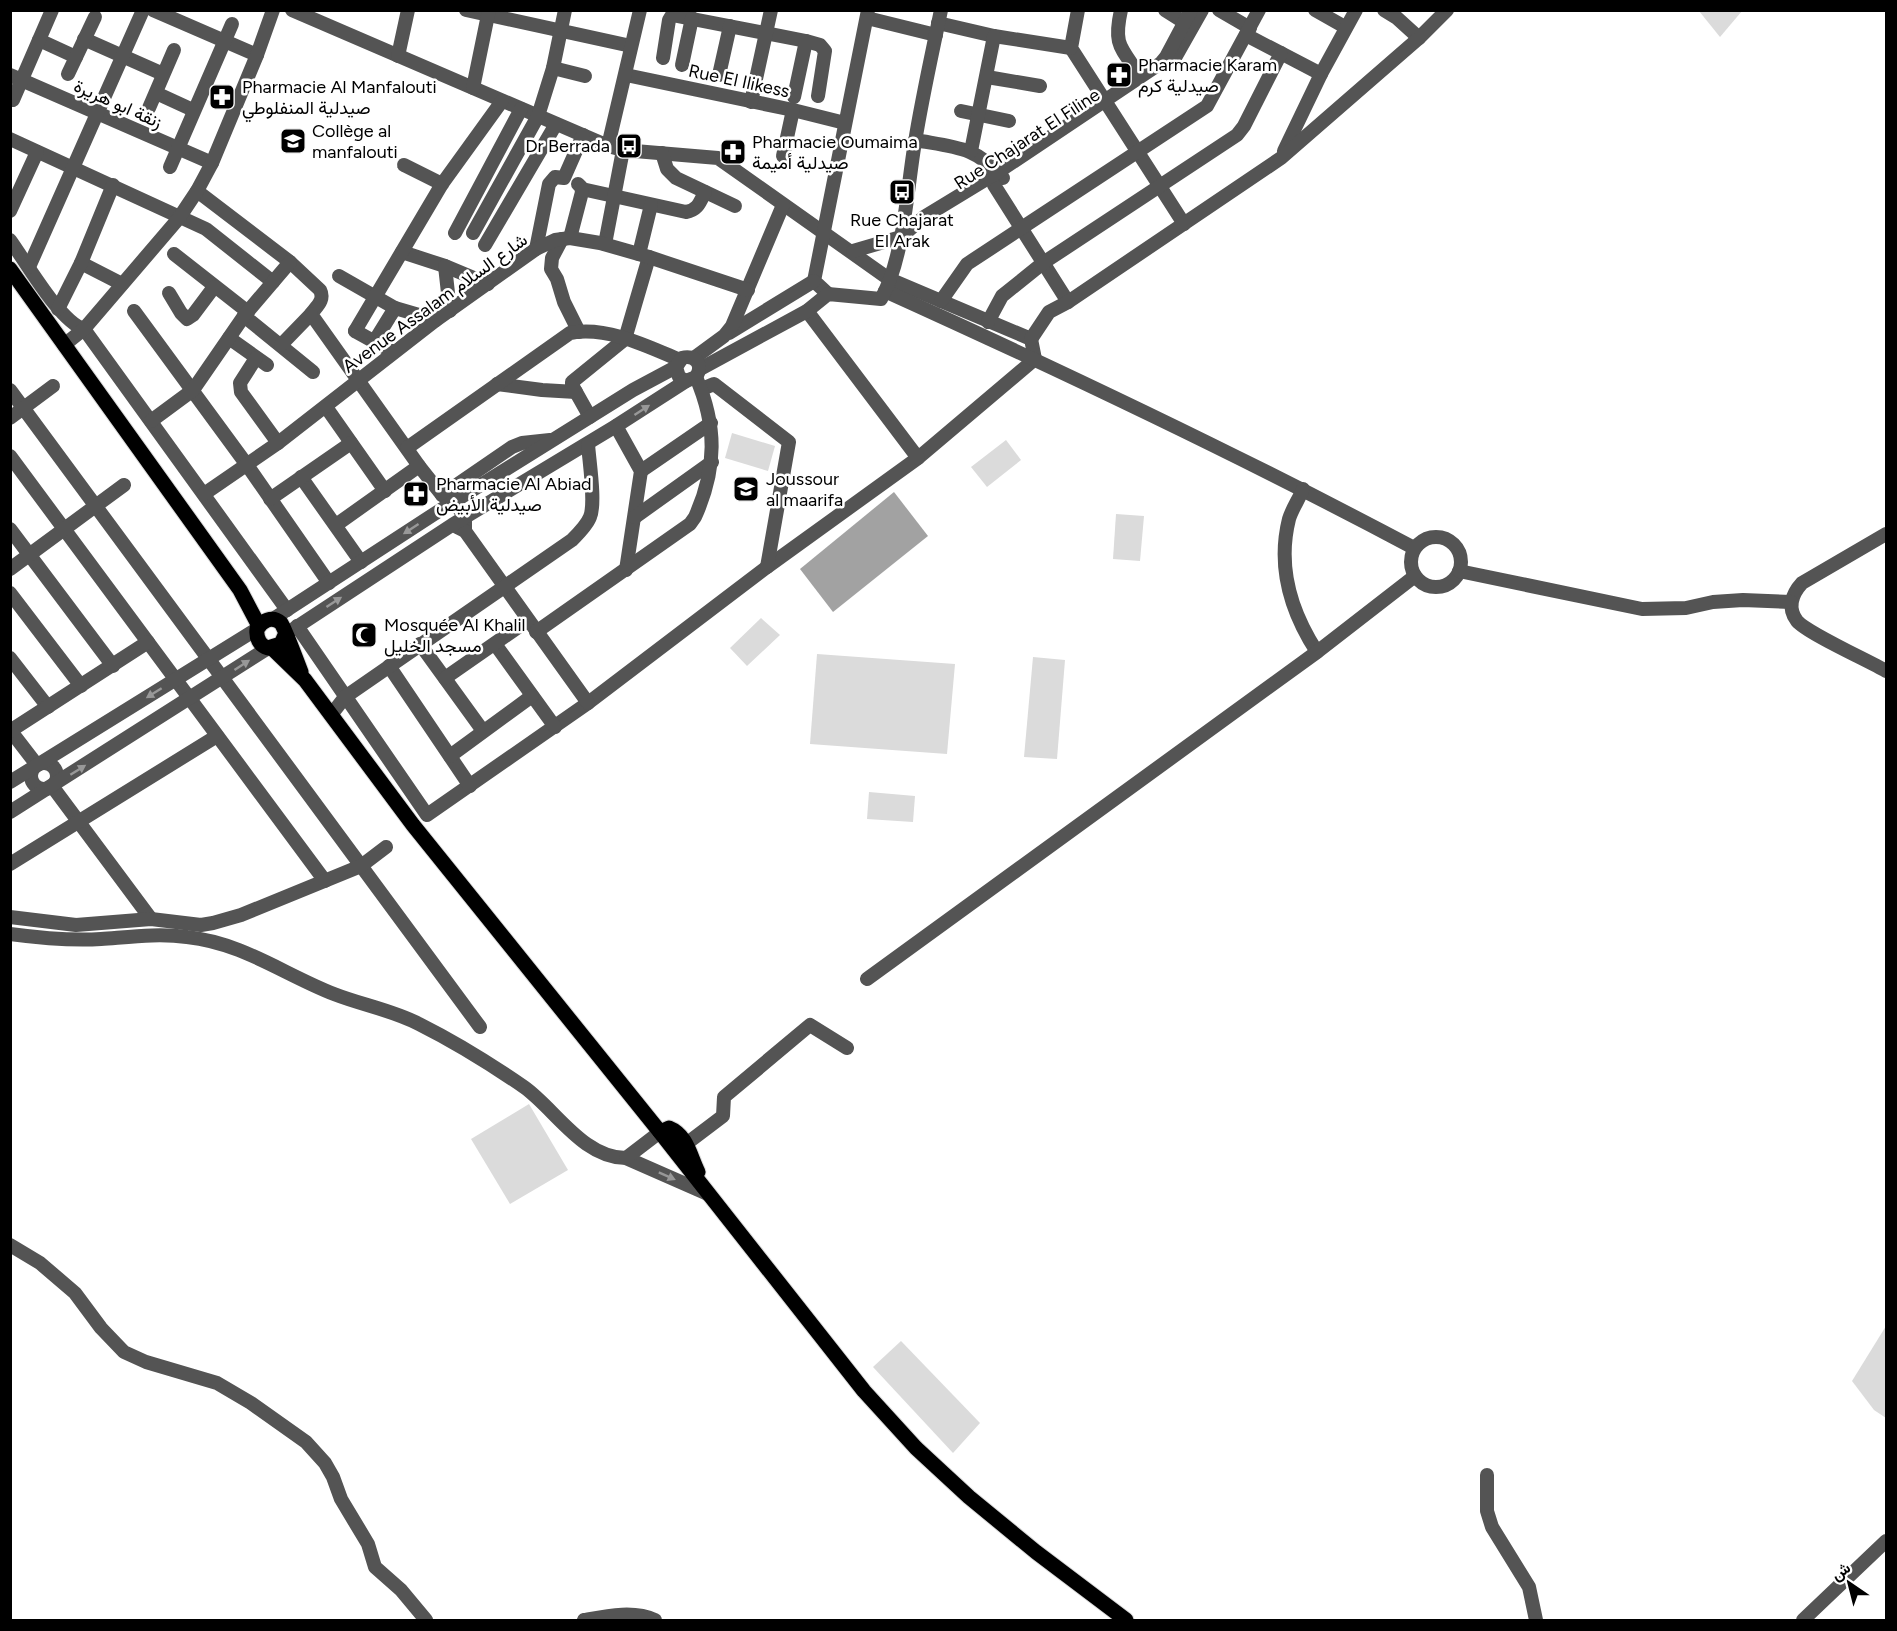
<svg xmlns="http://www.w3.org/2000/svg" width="1897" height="1631" viewBox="0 0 1897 1631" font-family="Figtree,Vazirmatn,sans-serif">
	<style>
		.green { fill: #dbdbdb }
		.water { fill: #a2a2a2 }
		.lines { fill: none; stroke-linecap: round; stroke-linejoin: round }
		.major-casing { stroke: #dbdbdb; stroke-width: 17 }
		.minor { stroke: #545454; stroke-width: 14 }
		.major { stroke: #000; stroke-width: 15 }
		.oneway { fill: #989898 }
		.labels { text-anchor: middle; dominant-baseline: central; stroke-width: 5; stroke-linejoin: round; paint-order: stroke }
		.poi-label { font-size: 18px; fill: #000; stroke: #fff; text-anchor: start }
		.street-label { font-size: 18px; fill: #000; stroke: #fff }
	</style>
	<rect width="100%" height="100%" fill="#fff"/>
	<!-- green -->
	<g class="green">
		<polygon points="1699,11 1742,11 1720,37"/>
		<polygon points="732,433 775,446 768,471 725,458"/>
		<polygon points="1006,440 1021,460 987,487 971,467"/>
		<polygon points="1116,514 1144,516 1140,561 1113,559"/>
		<polygon points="761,618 780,635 747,666 730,648"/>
		<polygon points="817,654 955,664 947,754 810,744"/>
		<polygon points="1033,657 1065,660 1057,759 1024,757"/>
		<polygon points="869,792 915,796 913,822 867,819"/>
		<polygon points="529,1104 568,1170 510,1204 471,1139"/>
		<polygon points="1886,1326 1886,1418 1874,1410 1852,1381"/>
		<polygon points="901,1341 980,1423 953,1453 873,1367"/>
	</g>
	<!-- water -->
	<polygon class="water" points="894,492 928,536 833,612 800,569"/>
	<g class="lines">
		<!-- major casing -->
		<g class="major-casing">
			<g id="major">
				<polyline points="10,269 240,590 259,626"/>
				<path d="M 285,635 L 281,644 L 268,648 C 259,645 256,638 257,629 C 262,621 272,615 281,623 C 284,627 298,664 301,672"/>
				<polyline points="272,648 305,680 413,825 660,1132 864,1391 916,1448 969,1497 1036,1552 1126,1620"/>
				<path d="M 660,1132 L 669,1128 C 687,1135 690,1156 698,1172"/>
			</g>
		</g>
		<!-- minor -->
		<g class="minor">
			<polyline points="153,10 257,55"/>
			<polyline points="292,10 608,146 623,150 718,158 889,279 1031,339 1035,359 918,458 767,567 588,703 427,815 297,626"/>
			<polyline points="466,10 631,46"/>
			<polyline points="1078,10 1071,48 1184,224"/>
			<path d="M 1121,10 C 1113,46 1121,47 1140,76"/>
			<polyline points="1165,10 1184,22"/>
			<polyline points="1219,10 1250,28"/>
			<polyline points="1315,10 1345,27"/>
			<polyline points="1384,10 1397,18 1419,38"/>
			<polyline points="867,18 936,35"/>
			<polyline points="938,23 994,36 1071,48"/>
			<polyline points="1246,35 1321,74"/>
			<polyline points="84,39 163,74"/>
			<polyline points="39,40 76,57"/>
			<polyline points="398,56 408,10"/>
			<polyline points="663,58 669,20 672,15 806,41 820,45 825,51 818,96"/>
			<polyline points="1172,63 1202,10"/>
			<polyline points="682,65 692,18"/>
			<polyline points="553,68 585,76"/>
			<polyline points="68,74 95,17"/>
			<polyline points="10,75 212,163"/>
			<polyline points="626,75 793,110 845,123"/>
			<polyline points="719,75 730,26"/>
			<polyline points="987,77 1040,86"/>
			<polyline points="473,88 489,10"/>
			<polyline points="156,93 193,110"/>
			<polyline points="794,97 806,41"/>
			<polyline points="13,100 52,10"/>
			<polyline points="751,102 771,10"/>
			<polyline points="149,108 174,50"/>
			<polyline points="961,111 1009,121"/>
			<polyline points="10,139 206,229 273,282"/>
			<path d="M 915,140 C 954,147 976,146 1003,178"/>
			<polyline points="608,146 640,10"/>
			<polyline points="971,151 994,36"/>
			<polyline points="1284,151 1321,74 1356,10"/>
			<polyline points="662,153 667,169 676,178 735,206"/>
			<polyline points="783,156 793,110"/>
			<polyline points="404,165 442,184"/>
			<polyline points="170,167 232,24"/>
			<polyline points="994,185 1068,302"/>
			<path d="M 582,189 L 686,212 C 698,210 700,202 705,192"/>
			<path d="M 197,191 L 290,262 L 320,290 C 325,300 317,306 311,314 L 419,466 L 442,495 L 454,502 L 465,517 L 465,531"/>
			<polyline points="10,211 37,152"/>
			<polyline points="455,233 521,109"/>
			<polyline points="473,233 538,116 553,68 565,10"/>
			<polyline points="570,238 582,192 581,187 578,184"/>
			<polyline points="562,239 552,258 551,269 557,279 564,302 579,332"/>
			<path d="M 10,240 C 26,262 60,322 84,329 L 287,610"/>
			<polyline points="605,244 623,150"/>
			<polyline points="485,245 556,124"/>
			<polyline points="536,249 549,184 555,177 564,178 583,135"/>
			<polyline points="853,251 901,237 924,217 998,172 1161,63 1166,57 1191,10"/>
			<polyline points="402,252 445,266 488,284"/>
			<polyline points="174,254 248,312"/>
			<polyline points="639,254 651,205"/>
			<polyline points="81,263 122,284"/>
			<polyline points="445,266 450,311"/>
			<polyline points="29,267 143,10"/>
			<polyline points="339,276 395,308 436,320"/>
			<path d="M 885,291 C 1064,372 1241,456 1414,548"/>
			<polyline points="169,293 181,313 187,319 193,315 214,287"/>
			<polyline points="828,294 814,281 868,10"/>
			<polyline points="941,301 967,264 1207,106 1259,10"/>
			<polyline points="58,309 81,263 113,185"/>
			<polyline points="134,311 247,465 329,583"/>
			<polyline points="807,311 918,458"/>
			<polyline points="244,316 313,372"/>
			<polyline points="988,322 1002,296 1043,263 1237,135 1244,126 1281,53"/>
			<polyline points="355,331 442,184 502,101"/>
			<polyline points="355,331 393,352"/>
			<polyline points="729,333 814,281"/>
			<polyline points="229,338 267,365"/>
			<polyline points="1031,339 1049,312 1068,302 1281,158 1419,38 1447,10"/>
			<polyline points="374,342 395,308"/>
			<polyline points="64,345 84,329 108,301 179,218 197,191 212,163 257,55 273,10"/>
			<polyline points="281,345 311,314"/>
			<polyline points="256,358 240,383 241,392 278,443"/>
			<polyline points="694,358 724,336 732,326 783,205"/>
			<path d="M 700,369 L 807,311 L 828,294 L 881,299 C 904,259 907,188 915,142 C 922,98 932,54 941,10"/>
			<polyline points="497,384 542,390 576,392"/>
			<polyline points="702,389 714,384 789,442 767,567"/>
			<polyline points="10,390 480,1027"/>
			<polyline points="326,407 385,491"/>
			<polyline points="590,417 572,385 572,382 625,339 649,257"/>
			<polyline points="10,418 53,386"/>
			<polyline points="151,421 193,390 244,316 290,262"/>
			<polyline points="616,426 641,471 626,570"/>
			<path d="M 407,448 L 570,333 C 607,326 647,346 680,360"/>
			<polyline points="10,456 325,881"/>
			<polyline points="641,471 711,423"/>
			<polyline points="301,477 361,562"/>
			<path d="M 1303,489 C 1299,499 1292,509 1289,519 C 1277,567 1291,612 1317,652"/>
			<polyline points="204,494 278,443 436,320 536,249 555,240 570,238 600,243 649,257 748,290"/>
			<polyline points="442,495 512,447 522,443 550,440"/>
			<polyline points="270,499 351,443"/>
			<polyline points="635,517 712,462"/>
			<polyline points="336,525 419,466"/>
			<polyline points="457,527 465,531 588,703"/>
			<polyline points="10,529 113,666"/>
			<path d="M 1886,534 L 1802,583 C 1792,594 1787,608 1797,621 C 1807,633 1869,661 1886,671"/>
			<circle cx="1436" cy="562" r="25"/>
			<polyline points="10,569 124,485"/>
			<polyline points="1459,571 1642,609 1686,608 1713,602 1743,600 1791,602"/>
			<polyline points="10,593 81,686"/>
			<path d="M 273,619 L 442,509 L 633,390 L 676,367 L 682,358 C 695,354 704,365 696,377 L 686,381 L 679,377 L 676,367"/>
			<polyline points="292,630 452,525 616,426 686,381"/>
			<path d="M 536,632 L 690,524 L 695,517 C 717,468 717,426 696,377"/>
			<polyline points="420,644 483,731"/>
			<polyline points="495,644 555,727"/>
			<polyline points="10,658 48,707"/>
			<polyline points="389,666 470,786"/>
			<polyline points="445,678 527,621"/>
			<path d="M 331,715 L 345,697 L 572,540 C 579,533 587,525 590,517 C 596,503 589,460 588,444"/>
			<polyline points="10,730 37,765"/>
			<polyline points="10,731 148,642"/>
			<polyline points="450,756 532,696"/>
			<circle cx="44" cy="776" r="13"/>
			<polyline points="10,782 257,629"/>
			<polyline points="52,786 151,919"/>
			<polyline points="10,812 268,648"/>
			<polyline points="10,864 217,736"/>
			<polyline points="10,917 76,925 151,919 201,925 213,923 241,915 361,866 386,847"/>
			<path d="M 10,934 C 40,938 70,941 101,939 C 129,937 158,933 187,937 C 243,943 283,974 334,994 C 362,1005 392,1010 419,1024 C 453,1041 492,1065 524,1087 C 555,1109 583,1158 626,1158 L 708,1194"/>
			<polyline points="867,979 1317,652 1415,576"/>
			<polyline points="686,1144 723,1116 724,1097 810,1025 847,1048"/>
			<polyline points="626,1158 660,1132"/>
			<polyline points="10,1245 40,1263 75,1293 101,1328 124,1352 146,1362 217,1383 251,1403 306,1442 325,1463 333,1477 341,1499 368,1544 375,1567 401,1590 426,1620"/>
			<polyline points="1487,1475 1487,1511 1492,1527 1529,1587 1536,1620"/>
			<path d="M 584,1620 C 606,1616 634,1610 655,1620"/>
			<polyline points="1803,1620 1886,1541"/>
		</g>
		<!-- major -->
		<use href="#major" class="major"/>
	</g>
	<!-- one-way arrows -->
	<defs><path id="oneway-solid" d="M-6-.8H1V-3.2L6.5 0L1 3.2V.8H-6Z" transform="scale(1.5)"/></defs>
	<g class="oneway">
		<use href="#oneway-solid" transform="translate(642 410) rotate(-33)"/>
		<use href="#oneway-solid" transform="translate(411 529) rotate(147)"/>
		<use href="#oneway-solid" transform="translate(334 602) rotate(-33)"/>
		<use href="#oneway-solid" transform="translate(242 665) rotate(-33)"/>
		<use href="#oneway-solid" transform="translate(154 693) rotate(148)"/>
		<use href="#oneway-solid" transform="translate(78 770) rotate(-32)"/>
		<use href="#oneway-solid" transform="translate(667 1176) rotate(24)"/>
	</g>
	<!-- icons -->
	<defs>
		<g id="pharmacy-square" transform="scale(1.35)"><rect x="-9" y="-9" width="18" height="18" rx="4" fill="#000" stroke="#fff"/><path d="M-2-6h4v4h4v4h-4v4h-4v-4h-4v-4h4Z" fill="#fff"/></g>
		<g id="school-square" transform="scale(1.35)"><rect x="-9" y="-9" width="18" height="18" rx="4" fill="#000" stroke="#fff"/><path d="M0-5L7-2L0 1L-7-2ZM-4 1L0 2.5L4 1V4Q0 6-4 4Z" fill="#fff"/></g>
		<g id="bus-square" transform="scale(1.35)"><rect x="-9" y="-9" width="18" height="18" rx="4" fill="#000" stroke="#fff"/><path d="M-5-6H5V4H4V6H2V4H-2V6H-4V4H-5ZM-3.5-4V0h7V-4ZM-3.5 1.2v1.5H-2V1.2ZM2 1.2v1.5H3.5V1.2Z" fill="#fff"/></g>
		<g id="mosque-square" transform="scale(1.35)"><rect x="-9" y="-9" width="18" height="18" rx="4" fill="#000" stroke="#fff"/><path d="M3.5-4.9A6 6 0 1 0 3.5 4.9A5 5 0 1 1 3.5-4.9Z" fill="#fff"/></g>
	</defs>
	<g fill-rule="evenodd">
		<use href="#pharmacy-square" x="1119" y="75"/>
		<use href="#pharmacy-square" x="222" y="97"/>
		<use href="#school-square" x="293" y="141"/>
		<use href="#bus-square" x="629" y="146"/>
		<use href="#pharmacy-square" x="733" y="152"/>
		<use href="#bus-square" x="902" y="192"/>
		<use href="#school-square" x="746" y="489"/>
		<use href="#pharmacy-square" x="416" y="494"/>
		<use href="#mosque-square" x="364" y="635"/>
	</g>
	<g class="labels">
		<!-- poi labels -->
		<g class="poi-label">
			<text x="1138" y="65">Pharmacie Karam<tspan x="1138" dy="21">صيدلية كرم</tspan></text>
			<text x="242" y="87">Pharmacie Al Manfalouti<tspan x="242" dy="21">صيدلية المنفلوطي</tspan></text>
			<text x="312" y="131">Collège al<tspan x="312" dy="21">manfalouti</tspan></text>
			<text x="752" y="142">Pharmacie Oumaima<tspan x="752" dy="21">صيدلية أميمة</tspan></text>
			<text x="610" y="146" text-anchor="end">Dr Berrada</text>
			<text x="902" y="220" text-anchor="middle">Rue Chajarat<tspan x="902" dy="21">El Arak</tspan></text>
			<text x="766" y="479">Joussour<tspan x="766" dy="21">al maarifa</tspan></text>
			<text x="436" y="484">Pharmacie Al Abiad<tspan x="436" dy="21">صيدلية الأبيض</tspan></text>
			<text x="384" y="625">Mosquée Al Khalil<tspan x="384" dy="21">مسجد الخليل</tspan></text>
		</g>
		<!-- street labels -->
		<g class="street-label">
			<text transform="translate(739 81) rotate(12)">Rue El Ilikess</text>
			<text transform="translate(118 104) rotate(24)">زنقة ابو هريرة</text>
			<text transform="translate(1027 139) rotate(-33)">Rue Chajarat El Filine</text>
			<text transform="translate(435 303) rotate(-36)">Avenue Assalam شارع السلام</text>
		</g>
	</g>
	<!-- border -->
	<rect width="1897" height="1631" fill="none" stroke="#000000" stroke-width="24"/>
	<!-- north arrow -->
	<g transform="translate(1849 1583) rotate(325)" stroke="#ffffff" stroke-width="4.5" paint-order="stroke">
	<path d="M0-4.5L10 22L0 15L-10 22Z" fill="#000000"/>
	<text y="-9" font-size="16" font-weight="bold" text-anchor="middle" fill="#000000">ش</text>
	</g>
</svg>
